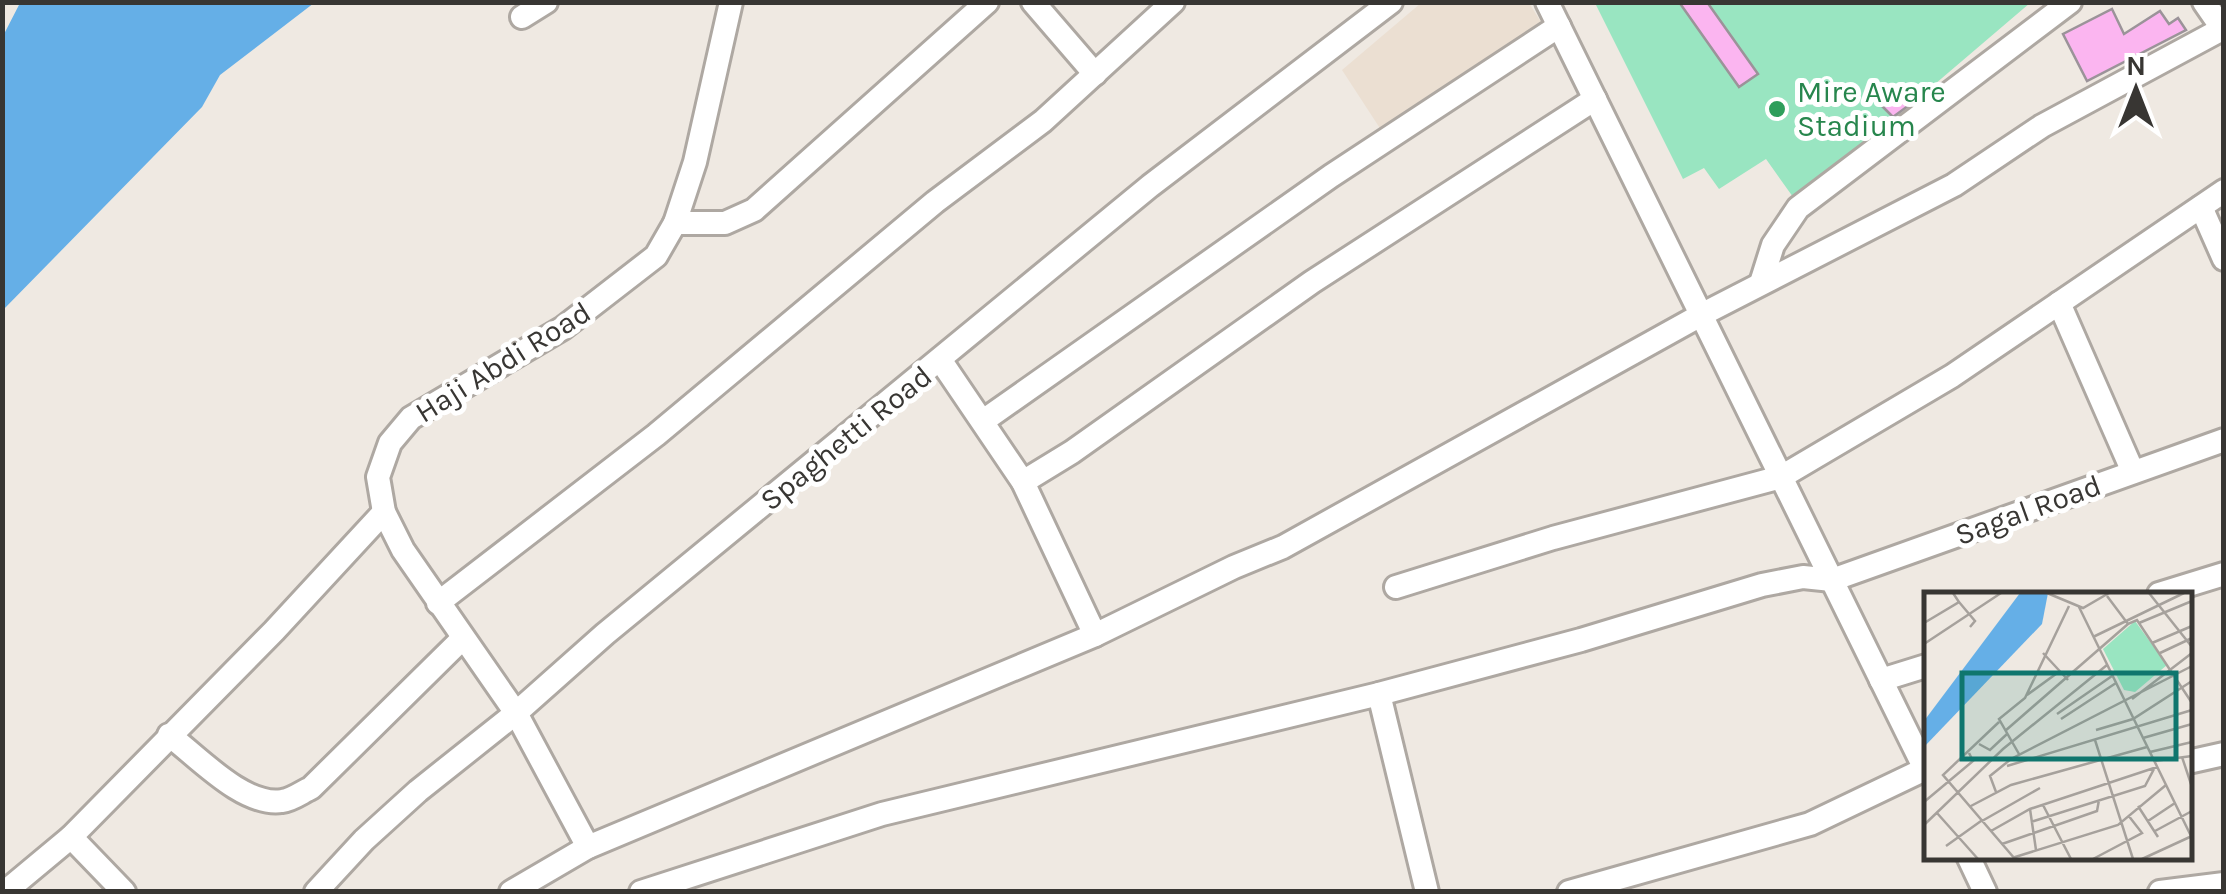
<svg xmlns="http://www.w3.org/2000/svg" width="2226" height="894" viewBox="0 0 2226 894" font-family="Karla,sans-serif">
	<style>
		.built { fill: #ebdfd2 }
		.green { fill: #99e5c1 }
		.water { fill: #65afe7 }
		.building { fill: #fbb5f0; stroke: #9b9399; stroke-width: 2.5 }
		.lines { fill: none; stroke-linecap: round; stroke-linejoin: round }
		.minor-casing { stroke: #aea8a2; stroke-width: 28 }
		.minor { stroke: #fff; stroke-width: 22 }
		.leisure-dot { fill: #2e9e5b; stroke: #fff; stroke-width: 4 }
		.labels { text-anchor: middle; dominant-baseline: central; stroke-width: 10; stroke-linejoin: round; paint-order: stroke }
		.leisure-label { font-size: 30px; fill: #27864d; stroke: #fff; text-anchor: start }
		.street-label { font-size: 30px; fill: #383633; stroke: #fff }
		.inset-road { fill: none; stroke: #a6a19c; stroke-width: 2.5 }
		.view { fill: #0f766e; fill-opacity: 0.15; stroke: #0f766e; stroke-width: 5 }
		.inset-edge { fill: none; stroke: #383633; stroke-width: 5 }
	</style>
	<rect width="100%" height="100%" fill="#efe9e2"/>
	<!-- built -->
	<polygon class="built" points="1421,3 1529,3 1546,30 1385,136 1342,70"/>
	<!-- green -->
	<polygon class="green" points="1595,3 2030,3 1894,119 1793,197 1766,159 1719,189 1704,168 1683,179"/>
	<!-- water -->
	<polygon class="water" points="20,3 314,3 220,75 202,107 3,310 3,36"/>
	<!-- building -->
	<g class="building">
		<polygon points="1679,2 1707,2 1758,74 1739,87"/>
		<polygon points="2112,9 2124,34 2160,11 2169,24 2178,18 2186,30 2087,81 2063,34"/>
		<polygon points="1906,88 1916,100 1893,117 1883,107"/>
	</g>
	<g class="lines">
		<!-- minor casing -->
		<g class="minor-casing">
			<g id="minor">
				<polyline points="1033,2 1095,74"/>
				<polyline points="1547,2 1926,771"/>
				<polyline points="2204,2 2224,31"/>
				<polyline points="522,17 546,2"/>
				<polyline points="2201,207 2224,259"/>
				<polyline points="675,223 725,223 754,210 987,2"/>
				<polyline points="1761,283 1773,245 1798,208 2070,2"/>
				<polyline points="2059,303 2133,472"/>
				<polyline points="941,361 1023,482 1095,635"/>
				<polyline points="983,421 1331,176 1559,26"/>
				<polyline points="1023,482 1072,452 1312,282 1595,99"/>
				<polyline points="1396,587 1553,538 1781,477 1952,376 2224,191"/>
				<polyline points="2159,594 2224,574"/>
				<polyline points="438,603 656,435 935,202 1043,121 1173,2"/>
				<polyline points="1881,680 1926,666"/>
				<polyline points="1379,694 1427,892"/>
				<path d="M 169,735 C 198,757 244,807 282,801 C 292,800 302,792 311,788 L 463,638"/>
				<polyline points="2188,762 2224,754"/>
				<polyline points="71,837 124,892"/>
				<polyline points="588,847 516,713 403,550 384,512 378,477 390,443 411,418 563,328 656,256 675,223 695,162 731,2"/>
				<polyline points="1968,856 1985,892"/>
				<polyline points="5,892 71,837 274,631 384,512"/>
				<polyline points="316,892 364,840 418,791 516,713 605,634 1150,186 1391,2"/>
				<polyline points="511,892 588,847 1095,635 1234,567 1283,547 1701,315 1954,185 2042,126 2224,28"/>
				<polyline points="641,892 882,814 1379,694 1581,640 1762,585 1803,577 1832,580 2224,440"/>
				<polyline points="1569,892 1810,824 1925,769"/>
				<polyline points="2160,892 2224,884"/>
			</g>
		</g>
		<!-- minor -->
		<use href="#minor" class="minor"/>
	</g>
	<!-- markers -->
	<circle class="leisure-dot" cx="1777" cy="109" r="10"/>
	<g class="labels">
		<!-- leisure labels -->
		<g class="leisure-label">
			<text x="1797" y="92">Mire Aware<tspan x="1797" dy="34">Stadium</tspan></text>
		</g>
		<!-- street labels -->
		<g class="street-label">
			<text transform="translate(503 362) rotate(-32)">Haji Abdi Road</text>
			<text transform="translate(846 438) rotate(-39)">Spaghetti Road</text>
			<text transform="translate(2028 510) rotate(-20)">Sagal Road</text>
		</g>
	</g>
	<!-- overview -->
	<g transform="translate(1924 592)">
		<rect width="268" height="268" fill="#efe9e2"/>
		<path d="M 211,29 L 243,73 L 211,100 L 200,98 L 179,57 Z" fill="#99e5c1"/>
		<path d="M 96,1 L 124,1 L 118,32 L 0,155 L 0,129 Z" fill="#65afe7"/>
		<path class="inset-road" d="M 123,1 L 159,16 L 185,1M 225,1 L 268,55M 183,4 L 204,32 L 213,28 L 268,111M 35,10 L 51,29 L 46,35M 155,15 L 267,244M 0,31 L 35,10 L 29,1M 215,31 L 268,9M 169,45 L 260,1M 228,51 L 268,34M 0,52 L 77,1M 119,61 L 144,88M 236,61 L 268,46M 103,103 L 136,79M 208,107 L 268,61M 133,122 L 188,84M 137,127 L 192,91M 75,130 L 19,183 L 91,267M 172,138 L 209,127 L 268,89M 81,139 L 204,32M 219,146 L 268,132M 171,148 L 209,267M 55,152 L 66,158 L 83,142M 226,160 L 268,150M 95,162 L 75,127 L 101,106 L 145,14M 258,165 L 268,195M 230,169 L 268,164M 83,174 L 268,118M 72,200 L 66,184 L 87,167 L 268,74M 0,210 L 49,169 L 45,161M 119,213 L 147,267M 214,214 L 234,245M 45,215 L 87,193 L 223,155M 106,217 L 112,258M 13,221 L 54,267M 58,229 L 116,196M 224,229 L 251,211M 107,230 L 221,194 L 230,177M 0,233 L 79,157 L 183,73M 67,239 L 106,217 L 233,175M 231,239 L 268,219M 78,252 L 173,219 L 175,208M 22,254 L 57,229M 88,266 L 194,233 L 242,193M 169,267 L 218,241 L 204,223M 218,267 L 268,244"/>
		<path class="view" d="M 38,81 L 252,81 L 252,167 L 38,167 Z"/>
		<rect width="268" height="268" class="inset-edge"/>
	</g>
	<!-- border -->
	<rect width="2226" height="894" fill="none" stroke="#383633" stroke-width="10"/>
	<!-- north arrow -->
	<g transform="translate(2136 90)" stroke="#ffffff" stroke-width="8" paint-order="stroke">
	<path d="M0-8L18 38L0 25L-18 38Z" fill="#383633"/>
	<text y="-15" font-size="28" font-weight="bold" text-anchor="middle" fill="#383633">N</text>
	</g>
</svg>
